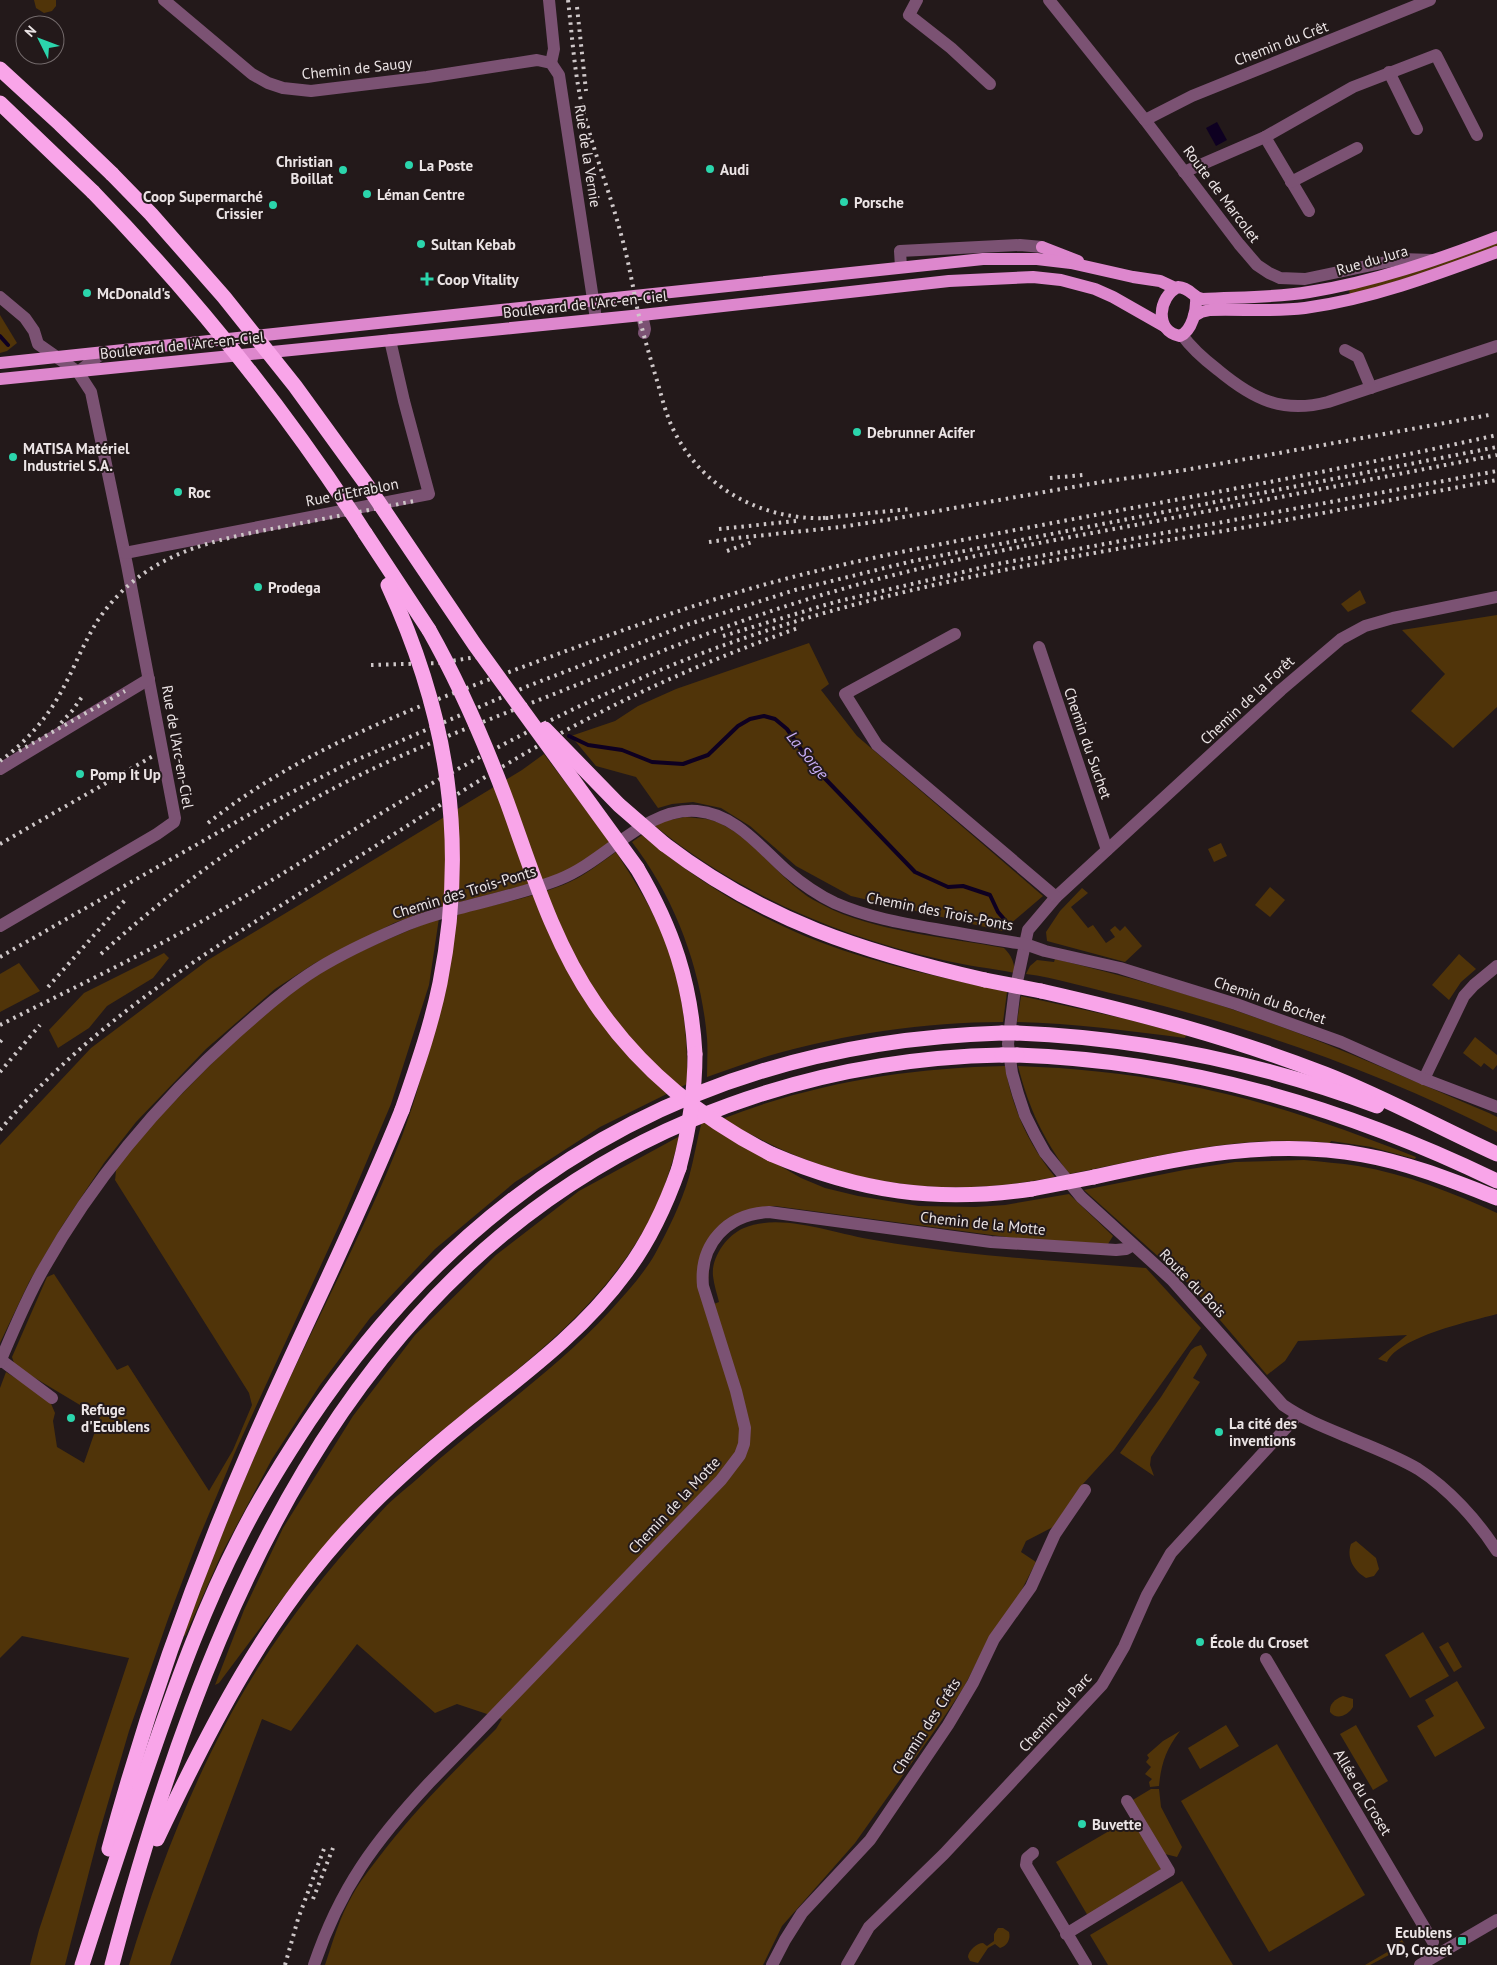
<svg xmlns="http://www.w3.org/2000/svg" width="1497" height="1965" viewBox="0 0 1497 1965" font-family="'PT Sans',sans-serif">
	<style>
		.green { fill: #503409 }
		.water { fill: #0e0021 }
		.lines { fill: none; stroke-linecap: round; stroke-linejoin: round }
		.stream { stroke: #0e0021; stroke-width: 4 }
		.minor { stroke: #7b5273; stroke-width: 12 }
		.major { stroke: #dd87cd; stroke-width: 12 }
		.highway { stroke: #f9a5e9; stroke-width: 15 }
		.rail { stroke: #cec7c8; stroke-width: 4; stroke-dasharray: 2.5 5; stroke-linecap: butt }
		.highway-bridge { stroke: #f9a5e9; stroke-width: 15 }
		.poi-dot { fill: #2bd5ac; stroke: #23191a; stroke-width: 2 }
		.labels { text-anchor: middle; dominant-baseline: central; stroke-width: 4; stroke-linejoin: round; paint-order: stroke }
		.street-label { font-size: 15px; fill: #ebe4e5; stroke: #23191a }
		.poi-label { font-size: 15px; font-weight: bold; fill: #ebe4e5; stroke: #23191a; text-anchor: start }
		.water-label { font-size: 16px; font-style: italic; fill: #c9aef7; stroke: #23191a }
	</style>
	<rect width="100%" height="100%" fill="#23191a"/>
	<!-- green -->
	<g class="green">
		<polygon points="34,0 56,0 56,6 52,11 44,13 36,8"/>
		<polygon points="1497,241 1497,248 1437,269 1350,295 1349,289"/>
		<polygon points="0,315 17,343 7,351 0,353"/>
		<polygon points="1360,590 1366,603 1348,612 1341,604"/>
		<polygon points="1497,615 1497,707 1453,748 1411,711 1445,674 1402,630"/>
		<polygon points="809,643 829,684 821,690 857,736 1043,896 1002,931 851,896 796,866 750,826 721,808 693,802 672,804 658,808 636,777 596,766 571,736 615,721 638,706 676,689"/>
		<polygon points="544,754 610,842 573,868 548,879 433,909 394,923 315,963 275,989 206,1049 136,1122 104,1163 62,1226 29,1282 0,1343 0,1145 91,1048 208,960 522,770"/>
		<path d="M 685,817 C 693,818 703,818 711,820 C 749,832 772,871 803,893 C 809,898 816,901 823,905 C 871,931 950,938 1004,948 C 1012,956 1014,962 1015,973 C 991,968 967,966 943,960 C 840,937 737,893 655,826 L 665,821 Z"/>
		<path d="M 642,835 C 695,880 755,917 820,942 C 880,965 944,978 1007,992 L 1003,1022 C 925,1022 844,1034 768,1056 C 748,1062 727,1070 707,1077 C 707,1064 708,1051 707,1038 C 701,968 675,898 632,842 Z"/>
		<polygon points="1221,843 1227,856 1214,862 1208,849"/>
		<path d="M 616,852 C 635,882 655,912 667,946 C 683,990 688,1037 687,1084 L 600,1127 L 515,1182 L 435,1249 L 370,1318 L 320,1385 L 272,1459 L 222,1553 L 185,1636 L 183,1635 C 213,1555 245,1475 281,1397 C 321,1310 367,1225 402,1136 C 429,1064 442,989 458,914 C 493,905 530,898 563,885 C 583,877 599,864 616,852 Z"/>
		<polygon points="1270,887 1285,900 1270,917 1255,905"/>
		<polygon points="1082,888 1088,893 1071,907 1088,928 1093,925 1106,943 1115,937 1110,930 1115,926 1120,931 1125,926 1142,946 1125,962 1047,941 1046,932 1060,911"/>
		<path d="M 439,918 L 429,985 L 391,1104 L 344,1215 L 236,1450 L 198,1540 L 168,1619 L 129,1731 L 98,1837 L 65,1965 L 30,1965 L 39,1930 L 129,1658 L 22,1636 L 0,1658 L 0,1388 L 6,1372 L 49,1399 L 55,1413 L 53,1421 L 57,1447 L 84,1463 L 100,1417 L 15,1366 L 12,1357 L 47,1277 L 54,1274 L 117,1370 L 128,1365 L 209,1491 L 233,1450 L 252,1405 L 249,1393 L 115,1180 C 116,1176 115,1170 118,1166 C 131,1143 155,1122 173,1103 C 218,1057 264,1009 319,974 C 356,951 398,935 439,918 Z"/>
		<polygon points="164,953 169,958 153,978 107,1006 89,1028 58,1048 49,1030 84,993"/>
		<polygon points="1459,954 1476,969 1461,982 1449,1000 1432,985"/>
		<path d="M 1055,959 C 1125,976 1197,996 1265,1021 C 1341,1048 1415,1082 1489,1113 L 1497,1117 L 1497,1132 C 1380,1072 1247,1025 1119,995 C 1091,989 1054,977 1026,974 L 1030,966 L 1037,960 L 1054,962 Z"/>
		<polygon points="19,963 40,991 0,1012 0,974"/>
		<path d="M 1021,996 L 1126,1019 L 1186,1035 L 1185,1038 C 1129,1031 1074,1023 1017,1022 Z"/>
		<polygon points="1475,1037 1497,1055 1497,1065 1493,1070 1484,1063 1481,1067 1463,1053"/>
		<path d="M 1005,1066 C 1012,1108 1028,1144 1055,1177 C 971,1194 888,1191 807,1160 C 778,1149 750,1134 722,1119 C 813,1083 908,1068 1005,1066 Z"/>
		<path d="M 1018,1066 C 1073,1068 1127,1073 1180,1084 C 1261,1099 1340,1127 1416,1157 L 1415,1159 L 1371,1147 L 1331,1141 L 1330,1143 C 1242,1133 1155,1157 1069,1174 C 1043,1138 1029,1109 1018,1066 Z"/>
		<path d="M 702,1121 L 801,1178 L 825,1188 L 858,1196 L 919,1206 L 975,1207 L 1005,1205 L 1069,1194 L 1113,1236 L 1108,1244 L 1014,1238 L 775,1206 C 742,1208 736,1214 712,1234 L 706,1307 L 719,1302 C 717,1294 714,1285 713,1276 C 711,1257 727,1235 744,1228 C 781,1212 835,1234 874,1240 C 901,1245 929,1248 957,1252 C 1020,1259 1083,1263 1146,1268 L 1201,1328 L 1114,1450 L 1082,1485 L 1053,1527 L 1026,1541 L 1021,1552 L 1036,1562 L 1016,1601 L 991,1634 L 964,1687 L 940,1723 L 855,1843 L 782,1926 L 763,1965 L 325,1965 C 333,1941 340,1916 353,1894 C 360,1881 370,1869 379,1857 C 414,1811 455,1770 496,1729 L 502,1719 L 457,1704 L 435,1713 L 357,1644 L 291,1731 L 262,1719 L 170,1965 L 129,1965 C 160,1863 201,1758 258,1668 C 293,1613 334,1562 378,1515 C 389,1502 403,1491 416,1480 C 479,1422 552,1374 610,1311 C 626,1293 643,1275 655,1254 C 668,1230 681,1204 689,1177 C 694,1159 697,1139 702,1121 Z"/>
		<path d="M 680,1136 C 672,1161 666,1187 654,1211 C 595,1331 474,1394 381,1484 C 320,1545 270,1615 219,1683 L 215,1685 L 244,1610 L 283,1528 L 353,1416 L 415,1335 L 496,1255 L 579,1191 Z"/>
		<path d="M 1304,1160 C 1322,1162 1340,1163 1358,1166 C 1406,1174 1453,1193 1497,1213 L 1497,1314 C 1471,1321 1398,1337 1387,1362 L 1378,1359 L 1407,1335 L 1298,1341 L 1285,1361 L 1267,1375 L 1190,1285 L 1084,1190 L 1184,1170 L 1235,1162 Z"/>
		<polygon points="1201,1345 1207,1355 1193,1378 1200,1382 1151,1457 1150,1465 1154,1476 1120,1453 1161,1397 1191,1350 1195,1347"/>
		<path d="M 1356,1541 L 1376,1558 L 1379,1569 L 1374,1576 L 1366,1578 C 1354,1571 1346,1558 1351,1544 Z"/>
		<polygon points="1423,1632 1449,1676 1410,1698 1385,1655"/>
		<polygon points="1448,1642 1462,1667 1454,1672 1439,1647"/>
		<polygon points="1457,1681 1485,1728 1435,1757 1417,1726 1434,1716 1425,1700"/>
		<path d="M 1343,1696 L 1353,1699 L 1353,1707 C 1348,1715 1337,1721 1330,1712 C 1329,1704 1335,1699 1343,1696 Z"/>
		<polygon points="1226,1725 1239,1746 1200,1769 1188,1748"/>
		<polygon points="1356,1725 1388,1781 1373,1790 1340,1734"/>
		<path d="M 1180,1731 C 1166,1749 1161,1764 1159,1786 L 1150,1787 L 1149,1782 L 1152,1779 L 1145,1774 L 1151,1767 L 1146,1762 L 1149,1758 L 1147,1755 L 1163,1741 Z"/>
		<polygon points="1277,1744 1365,1895 1269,1952 1181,1801"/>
		<polygon points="1151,1789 1159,1789 1161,1807 1182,1847 1177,1857 1161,1853 1131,1801"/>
		<polygon points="1133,1817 1163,1868 1088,1916 1056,1862"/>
		<polygon points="1182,1881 1233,1965 1108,1965 1090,1935"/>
		<path d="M 998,1928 L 1003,1928 L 1009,1932 C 1011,1939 1007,1946 1000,1948 L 995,1944 L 988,1948 L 978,1963 L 970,1961 L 968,1957 C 968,1951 977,1943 983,1943 L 987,1946 L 994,1941 L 994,1934 Z"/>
		<polygon points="1402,1940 1406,1946 1370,1965 1365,1965 1389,1951 1389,1948"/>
	</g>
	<!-- water -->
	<polygon class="water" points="1217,122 1227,140 1216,146 1206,128"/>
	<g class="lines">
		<!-- stream -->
		<g class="stream">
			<polyline points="0,336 8,345"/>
			<polyline points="569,736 588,745 622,750 652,762 683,764 708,755 738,726 750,719 764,716 775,719 787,729 811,764 915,872 948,887 963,886 990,895 998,912 1010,926"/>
		</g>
		<!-- minor -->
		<g class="minor">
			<polyline points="164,0 252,74 268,83 283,88 311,91 427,77 537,60 551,63 559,75 596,319"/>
			<polyline points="549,0 554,49 551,63"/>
			<polyline points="917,0 909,15 951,48 990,84"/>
			<polyline points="1049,0 1145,120 1239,244 1257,265 1269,273 1280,278 1305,279 1401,259 1432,260"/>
			<polyline points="1389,72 1417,129"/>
			<polyline points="1145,120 1192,96 1430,0"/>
			<polyline points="1265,137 1309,211"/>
			<polyline points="1184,172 1265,137 1353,87 1436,55 1477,135"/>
			<polyline points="1291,182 1357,148"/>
			<polyline points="901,267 900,251 1020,245 1042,247"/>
			<polyline points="0,297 25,318 34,331 38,344 78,372 91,392 127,565 175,818 174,822 157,834 0,926"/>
			<polyline points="642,315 645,329 644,333"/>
			<path d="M 1182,335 C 1192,349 1205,360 1218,370 C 1253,399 1282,414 1328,402 L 1497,346"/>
			<polyline points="1345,350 1358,357 1371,388"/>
			<polyline points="78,372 104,352"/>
			<polyline points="125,553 429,494 404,401 390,340"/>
			<path d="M 1497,597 L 1393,618 L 1365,626 L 1341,639 L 1281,690 L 1056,897 L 1028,930 L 1014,996 L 1008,1044 L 1012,1073 L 1018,1094 L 1025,1115 L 1035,1135 L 1045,1153 L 1081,1197 L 1172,1280 L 1283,1405 C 1303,1419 1326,1428 1348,1437 C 1371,1447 1396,1456 1418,1469 C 1449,1489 1477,1520 1497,1551"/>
			<polyline points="955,634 845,694 877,745 1056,897"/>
			<polyline points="1039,647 1107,850"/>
			<polyline points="0,769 149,679"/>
			<polyline points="1424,1079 1464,996 1474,985 1497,966"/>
			<polyline points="1,1360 52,1398"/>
			<path d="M 0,1362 C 13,1331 27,1297 44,1268 C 94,1179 160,1101 236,1033 C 262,1010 288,987 317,969 C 343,953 371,940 399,928 C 450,906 508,900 560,879 C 606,861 645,807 697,811 C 735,814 760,847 787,871 C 801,883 818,895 835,903 C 867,917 901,923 935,929 C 965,934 995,940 1025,944 L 1045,951 L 1120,968 L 1236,1004 L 1341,1042 L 1424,1079 L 1497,1107"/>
			<polyline points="1266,1659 1433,1942"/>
			<polyline points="1033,1853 1027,1858 1026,1865 1086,1965"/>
			<polyline points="1066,1934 1169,1871 1127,1801"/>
			<path d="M 314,1965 C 340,1888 375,1841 430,1782 L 721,1480 L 740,1455 L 744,1444 L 745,1428 L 736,1391 L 703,1286 C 699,1244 727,1214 769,1212 L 991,1242 L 1116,1250 L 1126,1249 L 1133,1245"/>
			<polyline points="772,1965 785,1940 802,1913 870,1840 948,1725 973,1683 994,1639 1031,1587 1055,1534 1085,1490"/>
			<polyline points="847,1965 869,1927 944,1854 1102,1685 1124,1647 1147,1595 1171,1553 1298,1415"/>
			<polyline points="1420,1965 1497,1920"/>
		</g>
		<!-- major -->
		<g class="major">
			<polyline points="1042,247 1078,261"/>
			<path d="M 1196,297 C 1197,310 1192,331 1180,336 C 1154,331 1158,297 1178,287 C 1191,288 1192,297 1202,299 C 1238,297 1274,298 1309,292 C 1373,282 1437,260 1497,237"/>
			<path d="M 1194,316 L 1201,312 L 1210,310 C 1242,309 1273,312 1305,308 C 1371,299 1435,275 1497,252"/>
			<polyline points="0,363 983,259 1037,259 1071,263 1133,277 1160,281 1175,288"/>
			<polyline points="0,379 642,315 949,281 1033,277 1061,280 1095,289 1113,297 1164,326"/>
		</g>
		<!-- highway -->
		<g class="highway">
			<polyline points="0,69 60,124 112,174"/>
			<polyline points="0,103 93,192"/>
			<polyline points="365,533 429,630"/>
			<path d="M 664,844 C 765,921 863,952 985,980"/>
			<path d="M 637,868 C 673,929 691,983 695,1054"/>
			<path d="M 1041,991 C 1138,1013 1233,1038 1325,1074 C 1384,1097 1440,1128 1497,1154"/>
			<path d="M 1017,1033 C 1140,1038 1261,1063 1377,1106"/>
			<path d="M 1017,1055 C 1188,1061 1344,1107 1497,1181"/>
			<path d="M 771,1154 C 860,1192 936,1203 1032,1189"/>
			<path d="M 1094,1177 C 1183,1157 1272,1138 1363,1155 C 1409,1163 1453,1181 1497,1198"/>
			<path d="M 157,1839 C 211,1725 266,1617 353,1524 C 388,1486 427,1452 468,1419 C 524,1374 583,1331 626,1272 C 650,1240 666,1205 679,1168"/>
			<path d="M 109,1849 C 146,1711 194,1577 251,1446 C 300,1334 356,1224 402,1110"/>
			<path d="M 82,1965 C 105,1893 129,1820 154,1748 C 179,1676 205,1605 240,1537 C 260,1497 284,1459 309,1421 C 474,1175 704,1042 1002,1033"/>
			<path d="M 112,1965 C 201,1625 344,1266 691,1120 C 791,1078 894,1057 1002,1055"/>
		</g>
		<!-- rail -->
		<g class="rail">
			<path d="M 568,0 C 572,34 574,68 581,101 C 592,148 610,192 622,238 C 629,263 633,288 638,312 C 643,333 649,354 655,374 C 661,393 665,413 674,431 C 704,491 765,521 829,518"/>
			<polyline points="577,7 586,91"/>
			<polyline points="1050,478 1083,475"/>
			<polyline points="823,518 910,509"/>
			<polyline points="719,529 796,521"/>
			<polyline points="709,542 737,538 841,527 892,519 1101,482 1185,470 1489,415"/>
			<polyline points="727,551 755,541"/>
			<polyline points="723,636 835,602 997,564 1497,471"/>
			<polyline points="371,665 439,663 489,655"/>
			<polyline points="61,723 72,711 84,694"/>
			<polyline points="19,751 125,691"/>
			<path d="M 0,761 C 21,746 40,726 54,704 C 71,677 81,647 98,620 C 146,550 215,540 292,525 C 333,517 374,509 414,501"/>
			<path d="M 208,823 C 300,750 408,710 517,669 C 607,636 696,602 789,578 C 872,556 957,541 1042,525 C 1194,496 1346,469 1497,435"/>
			<polyline points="0,844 153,756"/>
			<path d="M 101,954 C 174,888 253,830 340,785 C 408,750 478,724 549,696 C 642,659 735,620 832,592 C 933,562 1037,543 1141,524 C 1260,501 1378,478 1497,455"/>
			<polyline points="0,957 259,809 347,764 528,686 689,624 795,590 913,561 1497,447"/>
			<polyline points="48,987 126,899"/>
			<path d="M 0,1025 C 77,986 155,949 230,905 C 295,867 358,826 424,788 C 512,738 604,691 700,654 C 871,589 1055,559 1235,529 C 1322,514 1410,496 1497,480"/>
			<polyline points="0,1042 4,1037"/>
			<polyline points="0,1072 40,1025"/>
			<path d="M 0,1130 C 96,1017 215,947 339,869 C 425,815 510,758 601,712 C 665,679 731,652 798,628"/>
			<polyline points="313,1899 333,1848"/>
			<polyline points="285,1965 298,1919 325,1846"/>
		</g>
		<!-- highway-bridge -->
		<g class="highway-bridge">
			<polyline points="112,174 151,214 224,297 295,386 369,488 475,645 637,868"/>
			<path d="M 93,192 C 195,297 286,410 365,533"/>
			<path d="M 388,585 C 448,715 468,842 440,983 C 431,1027 416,1069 402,1110"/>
			<path d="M 429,630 C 460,685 485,743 507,802 C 532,871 553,942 595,1003 C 640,1069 700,1118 771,1154"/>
			<polyline points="545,729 619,805 664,844"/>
			<polyline points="985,980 1041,991"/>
			<polyline points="1002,1033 1017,1033"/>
			<polyline points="1002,1055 1017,1055"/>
			<path d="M 679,1168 C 689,1130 695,1093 695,1054"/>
			<polyline points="1032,1189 1094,1177"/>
		</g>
	</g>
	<!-- markers -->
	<g class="poi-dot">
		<circle cx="409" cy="165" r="5"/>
		<circle cx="710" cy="169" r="5"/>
		<circle cx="343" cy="170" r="5"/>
		<circle cx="367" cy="194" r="5"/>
		<circle cx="844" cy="202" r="5"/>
		<circle cx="273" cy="205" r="5"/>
		<circle cx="421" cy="244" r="5"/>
		<path d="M424.5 271.5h5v5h5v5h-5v5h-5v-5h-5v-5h5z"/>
		<circle cx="87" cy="293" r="5"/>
		<circle cx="857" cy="432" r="5"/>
		<circle cx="13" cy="457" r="5"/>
		<circle cx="178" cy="492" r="5"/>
		<circle cx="258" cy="587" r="5"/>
		<circle cx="80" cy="774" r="5"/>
		<circle cx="71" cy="1418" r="5"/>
		<circle cx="1219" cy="1432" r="5"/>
		<circle cx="1200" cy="1642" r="5"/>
		<circle cx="1082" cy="1824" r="5"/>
		<rect x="1457" y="1936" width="10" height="10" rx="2.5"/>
	</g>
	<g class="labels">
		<!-- street labels -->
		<g class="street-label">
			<text transform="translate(1281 43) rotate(-21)">Chemin du Crêt</text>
			<text transform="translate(357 68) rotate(-6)">Chemin de Saugy</text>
			<text transform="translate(588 156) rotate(81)">Rue de la Vernie</text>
			<text transform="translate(1222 194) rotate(53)">Route de Marcolet</text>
			<text transform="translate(1372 260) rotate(-16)">Rue du Jura</text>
			<text transform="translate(585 304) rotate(-6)">Boulevard de l'Arc-en-Ciel</text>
			<text transform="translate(182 345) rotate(-6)">Boulevard de l'Arc-en-Ciel</text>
			<text transform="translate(352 492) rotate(-11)">Rue d'Etrablon</text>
			<text transform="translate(1247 700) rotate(-43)">Chemin de la Forêt</text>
			<text transform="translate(1088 743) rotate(71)">Chemin du Suchet</text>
			<text transform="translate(178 747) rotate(80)">Rue de l'Arc-en-Ciel</text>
			<text transform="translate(464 892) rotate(-17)">Chemin des Trois-Ponts</text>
			<text transform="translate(940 911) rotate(11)">Chemin des Trois-Ponts</text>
			<text transform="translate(1270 1000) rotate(19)">Chemin du Bochet</text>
			<text transform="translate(983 1223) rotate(6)">Chemin de la Motte</text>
			<text transform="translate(1193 1283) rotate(46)">Route du Bois</text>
			<text transform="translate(674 1505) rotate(-47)">Chemin de la Motte</text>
			<text transform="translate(1055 1712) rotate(-48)">Chemin du Parc</text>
			<text transform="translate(926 1726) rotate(-57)">Chemin des Crêts</text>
			<text transform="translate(1363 1792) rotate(59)">Allée du Croset</text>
		</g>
		<!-- poi labels -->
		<g class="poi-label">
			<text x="333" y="161" text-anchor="end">Christian<tspan x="333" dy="17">Boillat</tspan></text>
			<text x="419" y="165">La Poste</text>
			<text x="720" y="169">Audi</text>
			<text x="377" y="194">Léman Centre</text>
			<text x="263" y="196" text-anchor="end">Coop Supermarché<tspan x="263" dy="17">Crissier</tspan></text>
			<text x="854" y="202">Porsche</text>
			<text x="431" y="244">Sultan Kebab</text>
			<text x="437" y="279">Coop Vitality</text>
			<text x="97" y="293">McDonald's</text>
			<text x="867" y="432">Debrunner Acifer</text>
			<text x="23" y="448">MATISA Matériel<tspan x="23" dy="17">Industriel S.A.</tspan></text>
			<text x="188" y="492">Roc</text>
			<text x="268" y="587">Prodega</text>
			<text x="90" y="774">Pomp It Up</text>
			<text x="81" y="1409">Refuge<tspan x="81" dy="17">d'Ecublens</tspan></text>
			<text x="1229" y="1423">La cité des<tspan x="1229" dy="17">inventions</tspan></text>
			<text x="1210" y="1642">École du Croset</text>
			<text x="1092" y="1824">Buvette</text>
			<text x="1452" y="1932" text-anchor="end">Ecublens<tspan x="1452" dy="17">VD, Croset</tspan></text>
		</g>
		<!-- water labels -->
		<g class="water-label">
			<text transform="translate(808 755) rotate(51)">La Sorge</text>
		</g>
	</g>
	<!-- north arrow -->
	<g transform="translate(40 40) rotate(312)"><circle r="24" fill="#23191a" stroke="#736a6b"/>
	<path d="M0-4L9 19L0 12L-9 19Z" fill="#2bd5ac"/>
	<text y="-8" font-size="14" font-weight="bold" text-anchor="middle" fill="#ebe4e5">N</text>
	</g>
</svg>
